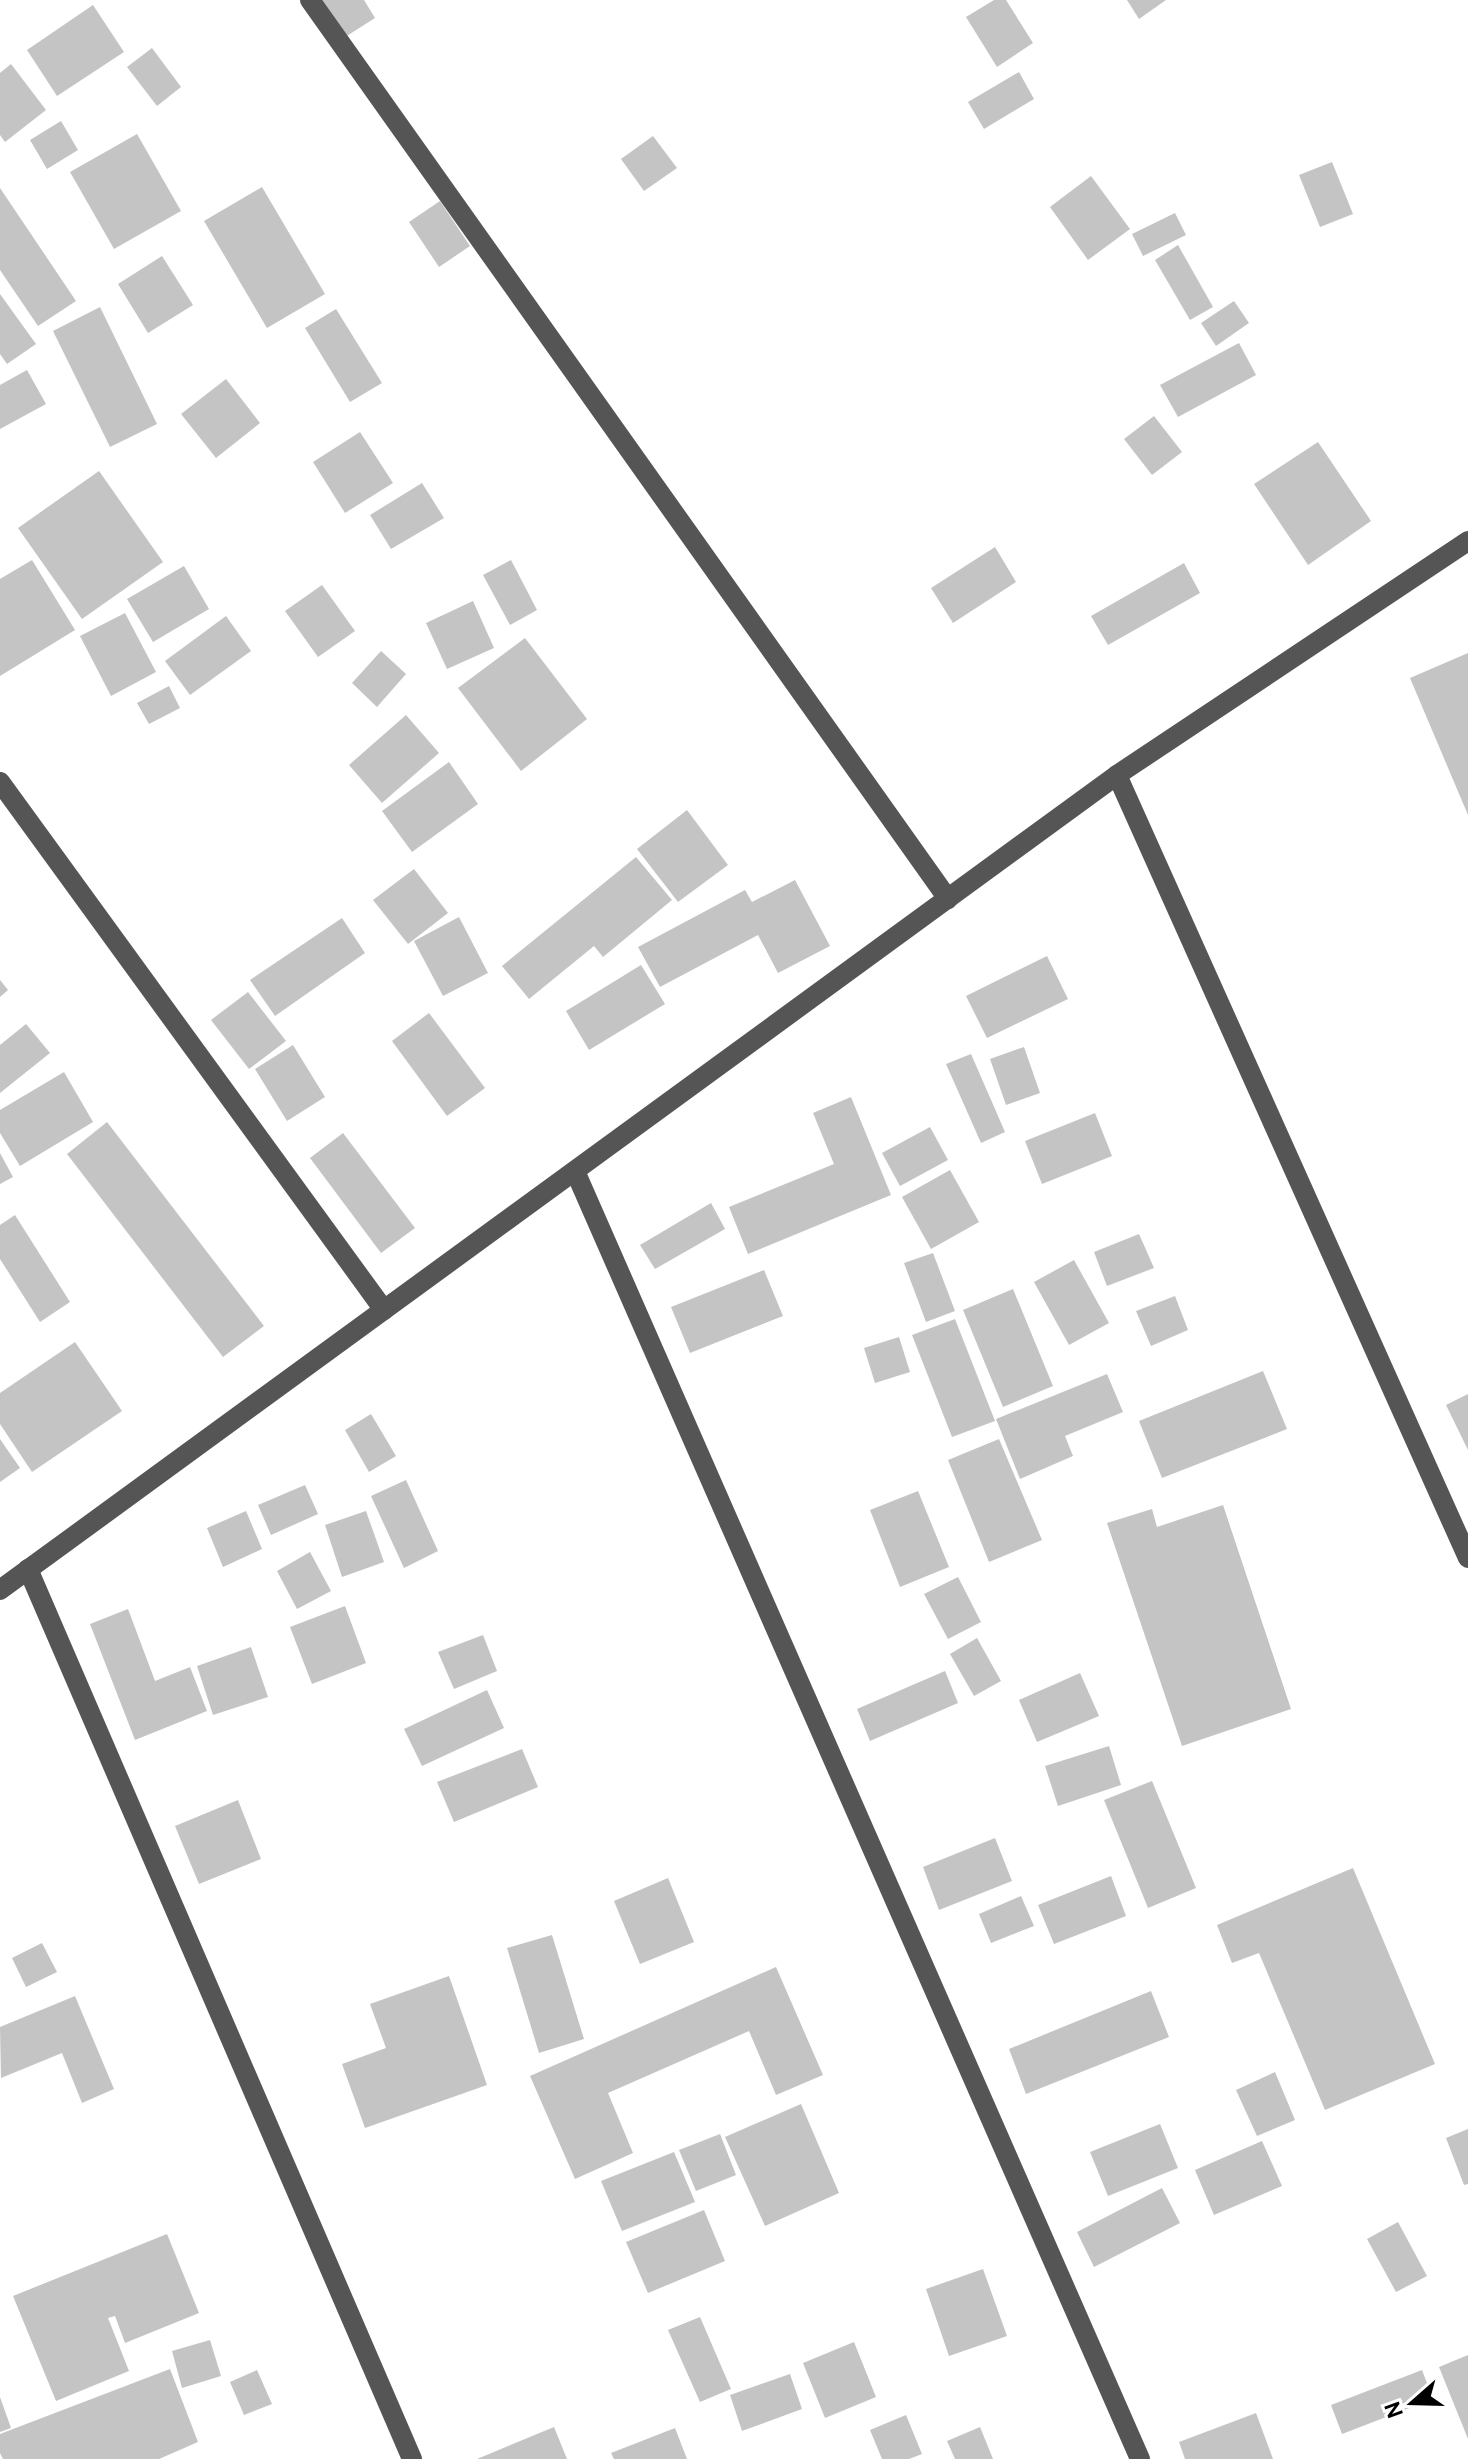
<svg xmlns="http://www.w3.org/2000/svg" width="1468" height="2459" viewBox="0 0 1468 2459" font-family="Cabin,sans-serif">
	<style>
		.building { fill: #c4c4c4 }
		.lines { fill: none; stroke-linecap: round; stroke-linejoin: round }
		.minor { stroke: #555; stroke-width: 20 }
	</style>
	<rect width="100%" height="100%" fill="#fff"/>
	<!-- building -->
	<g class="building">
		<polygon points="303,0 364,0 375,18 331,46"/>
		<polygon points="994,0 1006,0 1033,43 997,67 966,17"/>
		<polygon points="1127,0 1166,0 1139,19"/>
		<polygon points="93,5 124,52 57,96 27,50"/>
		<polygon points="152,48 181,87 157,106 127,67"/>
		<polygon points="11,64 46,110 5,142 0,135 0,73"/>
		<polygon points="1019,72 1034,99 984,129 968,102"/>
		<polygon points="61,121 78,150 47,169 30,140"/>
		<polygon points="137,134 181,211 114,249 70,172"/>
		<polygon points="653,136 677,168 644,191 621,159"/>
		<polygon points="1332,162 1353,214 1320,227 1299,175"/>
		<polygon points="1091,176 1130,229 1088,260 1050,207"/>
		<polygon points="262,187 325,294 267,328 204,221"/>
		<polygon points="0,188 76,301 38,326 0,270"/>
		<polygon points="440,201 470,246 439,267 409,222"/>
		<polygon points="1175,213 1186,235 1143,256 1132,234"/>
		<polygon points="1178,245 1213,307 1190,320 1155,260"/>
		<polygon points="162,256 193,305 148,333 118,284"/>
		<polygon points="0,294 36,344 7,364 0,354"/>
		<polygon points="1234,301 1249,323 1216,346 1201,323"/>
		<polygon points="100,307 157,424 110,447 53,331"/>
		<polygon points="336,309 382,383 350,402 305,328"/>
		<polygon points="1239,343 1256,375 1178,417 1160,385"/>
		<polygon points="27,370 46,404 0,429 0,385"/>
		<polygon points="226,379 260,423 216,458 181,414"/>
		<polygon points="1154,416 1182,452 1152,475 1124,439"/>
		<polygon points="360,432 393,483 345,513 313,462"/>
		<polygon points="1318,442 1371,521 1308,565 1254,484"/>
		<polygon points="99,471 163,562 82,619 18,528"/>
		<polygon points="422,483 444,518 391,549 370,515"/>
		<polygon points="995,547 1016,582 953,623 931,588"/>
		<polygon points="32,560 75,630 0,676 0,579"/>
		<polygon points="511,560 537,610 510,625 483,575"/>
		<polygon points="1184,563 1200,593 1108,645 1091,616"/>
		<polygon points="184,566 209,609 153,642 127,599"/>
		<polygon points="322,585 355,631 318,657 285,611"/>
		<polygon points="473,601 494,648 447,669 426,623"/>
		<polygon points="125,613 156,672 111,696 80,636"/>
		<polygon points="226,616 251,651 190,695 165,661"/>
		<polygon points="525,638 587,719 521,771 458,688"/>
		<polygon points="381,651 406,674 377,707 352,683"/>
		<polygon points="1468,653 1468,815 1410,678"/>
		<polygon points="169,686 180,708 149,724 137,703"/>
		<polygon points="406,715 439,753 382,803 349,765"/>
		<polygon points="449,762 478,804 412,852 382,811"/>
		<polygon points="687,810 728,865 678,902 637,849"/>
		<polygon points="636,857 672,900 603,957 594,946 529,999 502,966"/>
		<polygon points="414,869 448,913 408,944 373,900"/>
		<polygon points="795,880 830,946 778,973 758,935 660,987 638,947 745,890 752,902"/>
		<polygon points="459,917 488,973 443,996 414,941"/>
		<polygon points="342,918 365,953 275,1016 250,980"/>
		<polygon points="1047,956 1068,999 987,1038 966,996"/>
		<polygon points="641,965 665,1004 589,1050 566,1011"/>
		<polygon points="0,980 8,990 0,997"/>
		<polygon points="248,992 286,1041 249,1069 211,1020"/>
		<polygon points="429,1013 485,1088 447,1116 392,1041"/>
		<polygon points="26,1024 50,1053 0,1093 0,1045"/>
		<polygon points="293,1045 325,1097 287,1121 255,1069"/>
		<polygon points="1024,1047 1040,1093 1006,1105 990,1059"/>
		<polygon points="971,1054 1005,1132 981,1143 946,1064"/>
		<polygon points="64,1072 93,1122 20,1166 0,1133 0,1110"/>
		<polygon points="851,1097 891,1195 748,1254 729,1207 834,1164 813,1113"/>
		<polygon points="1095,1113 1112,1156 1042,1184 1025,1141"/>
		<polygon points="107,1122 264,1326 223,1357 67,1154"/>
		<polygon points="930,1127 948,1160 900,1186 882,1153"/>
		<polygon points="343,1133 415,1228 381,1253 310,1158"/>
		<polygon points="0,1153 13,1177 0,1184"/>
		<polygon points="950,1170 979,1222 931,1249 902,1197"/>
		<polygon points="711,1203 725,1229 655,1269 640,1245"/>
		<polygon points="15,1215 70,1302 40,1322 0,1259 0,1225"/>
		<polygon points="1139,1234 1154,1268 1107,1286 1094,1252"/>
		<polygon points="933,1253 955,1311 926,1322 904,1263"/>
		<polygon points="1074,1260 1109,1323 1069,1345 1034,1282"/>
		<polygon points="764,1270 783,1316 690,1353 671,1307"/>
		<polygon points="1013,1289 1053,1386 1003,1407 963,1310"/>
		<polygon points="1175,1296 1188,1330 1151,1346 1136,1311"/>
		<polygon points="955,1319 995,1421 952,1437 912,1335"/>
		<polygon points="899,1337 910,1372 875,1383 864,1348"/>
		<polygon points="75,1342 122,1411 32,1472 0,1424 0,1393"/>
		<polygon points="1263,1371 1287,1429 1162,1478 1139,1421"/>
		<polygon points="1107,1374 1123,1412 1065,1436 1073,1456 1020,1479 996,1419"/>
		<polygon points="1468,1394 1468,1450 1446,1405"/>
		<polygon points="371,1414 396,1456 369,1472 345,1430"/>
		<polygon points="0,1439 20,1468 0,1482"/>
		<polygon points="999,1439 1042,1540 989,1562 948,1460"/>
		<polygon points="406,1480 438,1551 404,1568 371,1496"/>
		<polygon points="305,1485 318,1514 271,1535 258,1505"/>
		<polygon points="918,1491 949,1567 900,1587 870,1510"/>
		<polygon points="1223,1505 1291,1709 1182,1746 1107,1523 1152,1509 1157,1527"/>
		<polygon points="246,1511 262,1549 223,1567 207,1528"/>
		<polygon points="366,1511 384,1562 342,1577 325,1525"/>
		<polygon points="310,1552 331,1591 297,1609 277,1571"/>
		<polygon points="958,1577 981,1622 948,1639 924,1594"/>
		<polygon points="345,1606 366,1663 312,1684 290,1627"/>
		<polygon points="128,1609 155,1681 190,1667 207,1711 135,1740 90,1624"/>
		<polygon points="483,1635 497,1671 454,1689 438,1652"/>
		<polygon points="977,1638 1001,1681 974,1696 950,1654"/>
		<polygon points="251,1647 268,1697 213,1715 197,1666"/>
		<polygon points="945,1671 958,1703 870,1741 857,1709"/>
		<polygon points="1080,1673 1099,1716 1037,1742 1019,1700"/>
		<polygon points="487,1690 504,1728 422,1766 404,1729"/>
		<polygon points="1109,1746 1121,1785 1058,1806 1045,1766"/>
		<polygon points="522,1749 538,1787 454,1822 437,1782"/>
		<polygon points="1152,1781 1196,1888 1148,1908 1104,1800"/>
		<polygon points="238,1800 261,1859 199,1884 175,1826"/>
		<polygon points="995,1838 1012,1881 939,1910 923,1867"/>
		<polygon points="1353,1868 1435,2064 1325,2110 1259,1953 1232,1963 1217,1925"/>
		<polygon points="1111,1876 1126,1916 1054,1944 1038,1905"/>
		<polygon points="668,1878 694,1942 640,1964 614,1901"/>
		<polygon points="1021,1896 1034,1926 991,1943 979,1914"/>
		<polygon points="552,1935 584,2039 539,2053 507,1948"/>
		<polygon points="42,1943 57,1972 26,1987 12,1958"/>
		<polygon points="776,1967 823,2075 776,2095 749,2031 608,2093 633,2153 575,2179 530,2076"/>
		<polygon points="449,1976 487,2085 365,2128 342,2064 386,2048 370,2004"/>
		<polygon points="1151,1991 1169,2037 1026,2094 1009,2049"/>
		<polygon points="75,1996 114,2089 82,2103 62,2053 1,2078 0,2027"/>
		<polygon points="1275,2072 1295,2120 1257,2136 1236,2090"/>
		<polygon points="801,2104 839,2193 765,2226 725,2137"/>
		<polygon points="1160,2124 1178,2168 1108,2196 1090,2152"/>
		<polygon points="1468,2129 1468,2184 1464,2185 1446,2138"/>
		<polygon points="720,2134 736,2175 696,2191 679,2150"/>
		<polygon points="1262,2141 1282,2186 1214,2215 1195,2170"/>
		<polygon points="674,2152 695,2202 622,2231 601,2181"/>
		<polygon points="1162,2188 1180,2223 1094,2267 1077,2232"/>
		<polygon points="704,2210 725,2261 648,2293 626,2242"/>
		<polygon points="1398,2222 1427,2276 1396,2292 1367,2239"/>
		<polygon points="167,2234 199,2313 125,2343 115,2316 108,2318 129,2371 56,2401 13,2296"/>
		<polygon points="983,2269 1007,2336 949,2356 926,2289"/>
		<polygon points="700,2317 731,2389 700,2402 668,2330"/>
		<polygon points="210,2340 221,2376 182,2388 172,2351"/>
		<polygon points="854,2342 876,2397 825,2418 803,2363"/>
		<polygon points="1468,2355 1468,2439 1439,2367"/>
		<polygon points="170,2369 198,2442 159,2459 3,2459 0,2453 0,2434"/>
		<polygon points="257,2370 272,2404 244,2415 230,2382"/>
		<polygon points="1422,2370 1433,2399 1342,2434 1331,2405"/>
		<polygon points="790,2374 802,2409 742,2431 730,2395"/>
		<polygon points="0,2397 11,2428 0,2432"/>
		<polygon points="1256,2413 1273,2459 1185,2459 1179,2442"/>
		<polygon points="906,2415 922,2454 909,2459 882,2459 870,2430"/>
		<polygon points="554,2427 567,2459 477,2459"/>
		<polygon points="980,2427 993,2459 955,2459 947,2441"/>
		<polygon points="675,2428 687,2459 614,2459 611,2453"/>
	</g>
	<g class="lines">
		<!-- minor -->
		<g class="minor">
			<polyline points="310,0 948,899"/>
			<polyline points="1117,775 1468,1558"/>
			<polyline points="0,782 384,1310"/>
			<polyline points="575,1171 1140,2459"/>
			<polyline points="28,1569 412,2459"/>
			<polyline points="0,1590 1117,775 1468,541"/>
		</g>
	</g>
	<!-- north arrow -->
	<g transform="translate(1412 2403) rotate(250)" stroke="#ffffff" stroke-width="6" paint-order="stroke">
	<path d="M0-6L14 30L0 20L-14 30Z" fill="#000000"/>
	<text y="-12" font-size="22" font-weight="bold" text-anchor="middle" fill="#000000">N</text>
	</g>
</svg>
